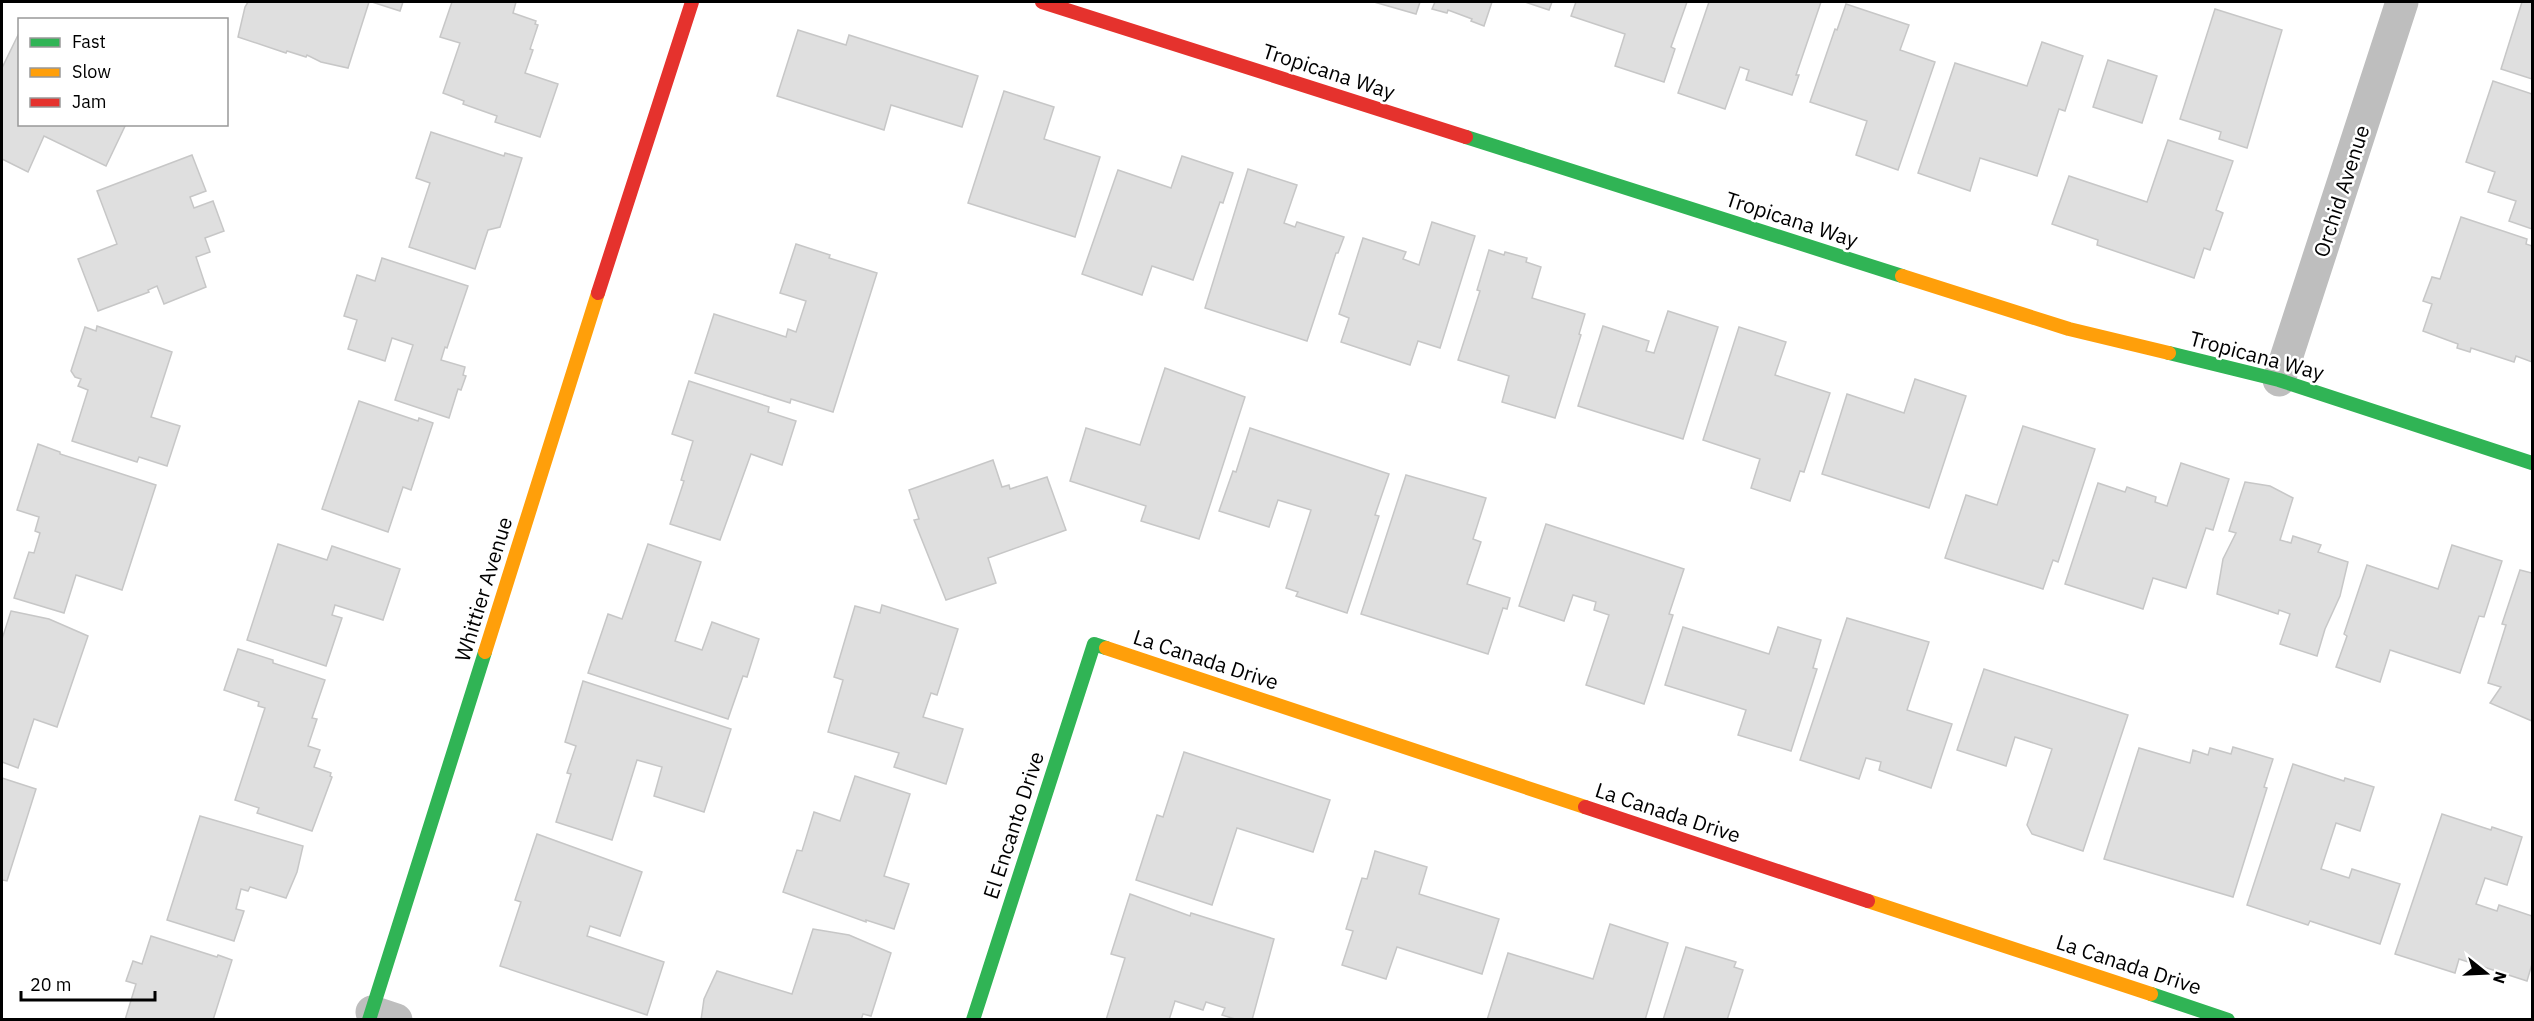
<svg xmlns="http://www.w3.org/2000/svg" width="2534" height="1021" viewBox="0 0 2534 1021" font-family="'IBM Plex Sans',sans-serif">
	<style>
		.building { fill: #dfdfdf; stroke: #c7c7c7; stroke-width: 1.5 }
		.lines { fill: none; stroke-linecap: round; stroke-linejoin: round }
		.street { stroke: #bebebe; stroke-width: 33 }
		.fast { stroke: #30b455; stroke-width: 14 }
		.slow { stroke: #ff9f0a; stroke-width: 14 }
		.jam { stroke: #e5322d; stroke-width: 14 }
		.labels { text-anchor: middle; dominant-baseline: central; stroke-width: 5; stroke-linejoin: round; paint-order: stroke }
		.street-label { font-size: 21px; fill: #000; stroke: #fff }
	</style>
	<rect width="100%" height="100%" fill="#fff"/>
	<!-- building -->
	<g class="building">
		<polygon points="248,2 369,2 348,68 321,62 307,55 306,57 287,51 286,53 238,37 245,7"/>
		<polygon points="372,2 403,2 400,11"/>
		<polygon points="452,2 516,2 513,13 536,21 535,24 538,25 530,49 533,50 525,73 558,84 540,137 495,122 497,116 463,104 464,101 443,93 460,43 440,37"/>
		<polygon points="1374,2 1420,2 1416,14"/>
		<polygon points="1435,2 1492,2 1484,26 1471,21 1472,19 1448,10 1447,13 1432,9"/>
		<polygon points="1525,2 1552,2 1549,10"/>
		<polygon points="1576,2 1687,2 1671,47 1675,49 1664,82 1615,66 1625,34 1571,16"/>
		<polygon points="1709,2 1821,2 1796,75 1799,75 1792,95 1746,80 1749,70 1740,67 1725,109 1678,93"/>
		<polygon points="2522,2 2532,2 2532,79 2501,69"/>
		<polygon points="1846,4 1909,25 1900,50 1935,62 1898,170 1856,155 1867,121 1810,102 1835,29 1837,30"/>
		<polygon points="2215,9 2282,30 2247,148 2219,139 2221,132 2180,119"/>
		<polygon points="798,30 846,45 849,35 978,76 962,127 891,105 884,130 777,96"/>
		<polygon points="20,31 20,124 126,124 106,166 44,136 28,172 2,159 2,68"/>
		<polygon points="2042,42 2083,56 2065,111 2059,109 2037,176 1980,158 1970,191 1918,173 1955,63 2027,86"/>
		<polygon points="2108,60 2157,76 2142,123 2093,107"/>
		<polygon points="2493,81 2532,94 2532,229 2509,221 2516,201 2488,192 2495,172 2466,162"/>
		<polygon points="1004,91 1054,107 1044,139 1100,157 1075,237 968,203"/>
		<polygon points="431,132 504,156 505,153 522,158 500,227 488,230 475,269 409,247 430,183 416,178"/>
		<polygon points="2168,140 2233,161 2216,210 2223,213 2210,250 2204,248 2194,278 2097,245 2098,240 2052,224 2069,176 2147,202"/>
		<polygon points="192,155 206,191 190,197 194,208 213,201 224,231 205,238 210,252 196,257 206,287 164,304 157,286 148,290 149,292 98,311 78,259 117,244 97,191"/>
		<polygon points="1182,156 1233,173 1223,203 1220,202 1193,280 1152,266 1142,295 1082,274 1118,170 1171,188"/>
		<polygon points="1248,169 1297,185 1284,223 1295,227 1297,222 1344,237 1338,253 1336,253 1307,341 1205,308"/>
		<polygon points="2461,217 2527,239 2526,244 2532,246 2532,362 2516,356 2514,362 2471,348 2470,352 2457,348 2458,344 2423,331 2432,304 2423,301 2432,277 2440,279"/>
		<polygon points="1432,222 1475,236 1440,348 1418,341 1410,365 1341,342 1349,318 1339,314 1363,238 1406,252 1403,259 1419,265"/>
		<polygon points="796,244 830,255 829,258 877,273 833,412 791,399 790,403 695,373 714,314 786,337 788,329 796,332 806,301 780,293"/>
		<polygon points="1489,250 1504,255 1505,252 1527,258 1526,262 1541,267 1532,298 1585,314 1579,334 1581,335 1555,418 1502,402 1509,376 1458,360 1480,291 1477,290"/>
		<polygon points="382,258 468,286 447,348 445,347 441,360 465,367 463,375 466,376 461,390 458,389 449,418 395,400 413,345 392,338 385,361 348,349 357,320 344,316 357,275 375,281"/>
		<polygon points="1668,311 1718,327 1683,439 1578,406 1603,326 1649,341 1646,351 1654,353"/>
		<polygon points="97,326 172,352 151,417 180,426 167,466 139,457 137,462 72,441 88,390 78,386 81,379 75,377 71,371 85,327 96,331"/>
		<polygon points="1739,327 1786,342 1775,375 1830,393 1804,472 1800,471 1790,501 1751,488 1760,459 1703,440"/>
		<polygon points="1165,368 1245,397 1199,539 1141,521 1146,506 1070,481 1086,428 1140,445"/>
		<polygon points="1915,379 1966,396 1929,508 1822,474 1847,394 1904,413"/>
		<polygon points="689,381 769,407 768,412 796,421 782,465 751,454 720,540 670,524 684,481 681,480 693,441 672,434"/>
		<polygon points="359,401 418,421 419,418 433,423 411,490 403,487 388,532 322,509"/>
		<polygon points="2023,426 2095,449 2058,562 2053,560 2043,589 1945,558 1966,495 1997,505"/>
		<polygon points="1250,428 1389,474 1375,515 1379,516 1347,613 1296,596 1298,592 1286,588 1311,510 1278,500 1269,527 1219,511 1233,471 1236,472"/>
		<polygon points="38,444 60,452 60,454 156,485 122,590 76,575 64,613 14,598 29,552 34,553 40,533 35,531 39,517 17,510"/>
		<polygon points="993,460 1002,487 1009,485 1010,489 1047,477 1066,530 988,558 996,583 946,600 914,520 919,519 909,490"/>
		<polygon points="2181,463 2229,479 2213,530 2206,528 2186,588 2153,578 2143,609 2065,584 2098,483 2125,492 2127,487 2156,497 2155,502 2167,506"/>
		<polygon points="1406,475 1486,498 1473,539 1481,542 1467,584 1510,598 1507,609 1503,608 1488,654 1361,614"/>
		<polygon points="2245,482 2270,486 2293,498 2280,540 2291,543 2293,536 2321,545 2318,552 2348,562 2340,596 2325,629 2317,656 2280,644 2290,614 2279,610 2278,614 2217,594 2223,559 2236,533 2229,531"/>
		<polygon points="1546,524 1684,569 1669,614 1673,615 1644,704 1586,685 1609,615 1594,610 1596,602 1573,595 1564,621 1519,606"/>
		<polygon points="278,544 327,560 332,546 400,569 383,620 335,605 332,615 342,618 326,666 247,640"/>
		<polygon points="648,544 701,562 675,641 702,650 712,622 759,639 747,677 743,676 728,719 588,673 608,614 622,619"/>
		<polygon points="2452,545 2502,561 2484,617 2479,616 2460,673 2390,650 2380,682 2336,667 2347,636 2344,634 2367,565 2438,589"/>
		<polygon points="2520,570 2532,573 2532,721 2490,703 2501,687 2488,683 2506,625 2502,624"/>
		<polygon points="882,605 958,629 937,695 931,693 923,717 963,729 946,784 894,767 899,753 828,732 843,680 834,677 855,606 880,613"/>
		<polygon points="11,611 49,619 88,636 57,727 34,719 18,768 2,762 2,639"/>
		<polygon points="1847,618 1929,642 1907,710 1952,724 1931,788 1879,770 1881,762 1866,758 1859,779 1800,760"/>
		<polygon points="1683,627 1769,654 1778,627 1821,640 1813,668 1817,669 1791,751 1738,735 1746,710 1665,685"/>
		<polygon points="238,649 273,660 273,663 325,680 312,718 317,719 308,746 320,750 314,767 331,773 330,776 332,777 312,831 257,813 259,808 235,800 265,708 258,706 259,702 224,690"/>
		<polygon points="1984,669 2128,715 2083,851 2032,834 2027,825 2052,749 2015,737 2006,766 1957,750"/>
		<polygon points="583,681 731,729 704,812 654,796 662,767 637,760 612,840 556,822 571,774 567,773 576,746 565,742"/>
		<polygon points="2233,747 2273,759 2264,787 2267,788 2233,897 2104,859 2139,748 2190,763 2193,750 2208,755 2210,748 2231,754"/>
		<polygon points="1184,752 1330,800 1313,852 1237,828 1212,905 1136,880 1157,815 1163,817"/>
		<polygon points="2293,764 2344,781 2345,778 2374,787 2360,831 2336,823 2321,869 2349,878 2352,869 2400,884 2380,944 2310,921 2308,925 2247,905"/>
		<polygon points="855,776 910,794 884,876 909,884 894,929 866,920 866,922 783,892 797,850 802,851 814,812 840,821"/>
		<polygon points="2,778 36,789 7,881 2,880"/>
		<polygon points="2442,814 2491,830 2492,827 2522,837 2507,885 2485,878 2476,904 2497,911 2499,905 2532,916 2532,964 2527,981 2459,959 2455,973 2395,954"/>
		<polygon points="200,816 303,846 297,872 286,898 250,887 248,891 241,889 236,909 244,911 234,941 167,920"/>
		<polygon points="537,834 642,872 620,936 590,926 587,936 664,962 647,1015 500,966 521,902 515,900"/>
		<polygon points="1375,851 1427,867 1419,894 1499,919 1482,974 1397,947 1386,979 1342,965 1353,931 1346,929 1362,878 1367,879"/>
		<polygon points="1130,894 1190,916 1191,913 1274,939 1252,1020 1238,1020 1222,1015 1225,1008 1206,1002 1203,1010 1175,1001 1169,1020 1106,1020 1125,958 1111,954"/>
		<polygon points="1610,924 1668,943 1645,1020 1487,1020 1508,953 1593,979"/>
		<polygon points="813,929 849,935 891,953 871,1016 863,1014 861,1020 701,1020 704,999 717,971 792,994"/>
		<polygon points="151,936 217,957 218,955 232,960 213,1020 125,1020 136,984 126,981 133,961 142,964"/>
		<polygon points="1686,947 1736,962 1734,967 1743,970 1727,1020 1663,1020"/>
	</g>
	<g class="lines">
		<!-- street -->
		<g class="street">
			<polyline points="2279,380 2402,2"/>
			<polyline points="372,1012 396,1020"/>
		</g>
		<!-- fast -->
		<g class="fast">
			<polyline points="1466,137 1902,276"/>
			<polyline points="2169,353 2279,380 2532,463"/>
			<polyline points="2151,994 2228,1020"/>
			<polyline points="369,1020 485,652"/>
			<polyline points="973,1020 1094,644 1106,648"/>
		</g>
		<!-- slow -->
		<g class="slow">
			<polyline points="1902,276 2069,329 2169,353"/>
			<polyline points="1106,648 1585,807"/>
			<polyline points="485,652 598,293"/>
			<polyline points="1868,901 2151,994"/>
		</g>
		<!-- jam -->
		<g class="jam">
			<polyline points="1042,2 1466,137"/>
			<polyline points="598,293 692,2"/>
			<polyline points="1585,807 1868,901"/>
		</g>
	</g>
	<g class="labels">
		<!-- street labels -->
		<g class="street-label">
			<text transform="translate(1329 71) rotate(18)">Tropicana Way</text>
			<text transform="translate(2341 191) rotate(-72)">Orchid Avenue</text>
			<text transform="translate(1792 219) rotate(18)">Tropicana Way</text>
			<text transform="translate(2257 355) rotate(15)">Tropicana Way</text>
			<text transform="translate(483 589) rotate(-73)">Whittier Avenue</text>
			<text transform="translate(1206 659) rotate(18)">La Canada Drive</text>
			<text transform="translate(1668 812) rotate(18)">La Canada Drive</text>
			<text transform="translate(1013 825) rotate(-72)">El Encanto Drive</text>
			<text transform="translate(2129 964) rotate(18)">La Canada Drive</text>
		</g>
	</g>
	<!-- border -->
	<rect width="2534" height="1021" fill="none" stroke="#000000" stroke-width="6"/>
	<!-- legend -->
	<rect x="18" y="18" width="210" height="108" fill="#ffffff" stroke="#999999" stroke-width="1.5"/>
	<rect x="30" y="38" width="30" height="9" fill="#30b455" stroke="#999999" stroke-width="1.5"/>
	<text x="72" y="48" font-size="18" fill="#000000">Fast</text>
	<rect x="30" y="68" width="30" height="9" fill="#ff9f0a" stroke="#999999" stroke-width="1.5"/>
	<text x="72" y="78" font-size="18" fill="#000000">Slow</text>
	<rect x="30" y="98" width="30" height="9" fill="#e5322d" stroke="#999999" stroke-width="1.5"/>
	<text x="72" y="108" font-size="18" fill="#000000">Jam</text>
	<!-- north arrow -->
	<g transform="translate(2486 973) rotate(108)" stroke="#ffffff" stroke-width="4.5" paint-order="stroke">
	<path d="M0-4.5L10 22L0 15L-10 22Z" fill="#000000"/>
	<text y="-9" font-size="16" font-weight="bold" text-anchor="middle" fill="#000000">N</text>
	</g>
	<!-- scale -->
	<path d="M21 991v9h134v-9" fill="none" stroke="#000000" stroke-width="3"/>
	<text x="30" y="991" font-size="18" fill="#000000" stroke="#ffffff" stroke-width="4.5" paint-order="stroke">20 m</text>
</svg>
